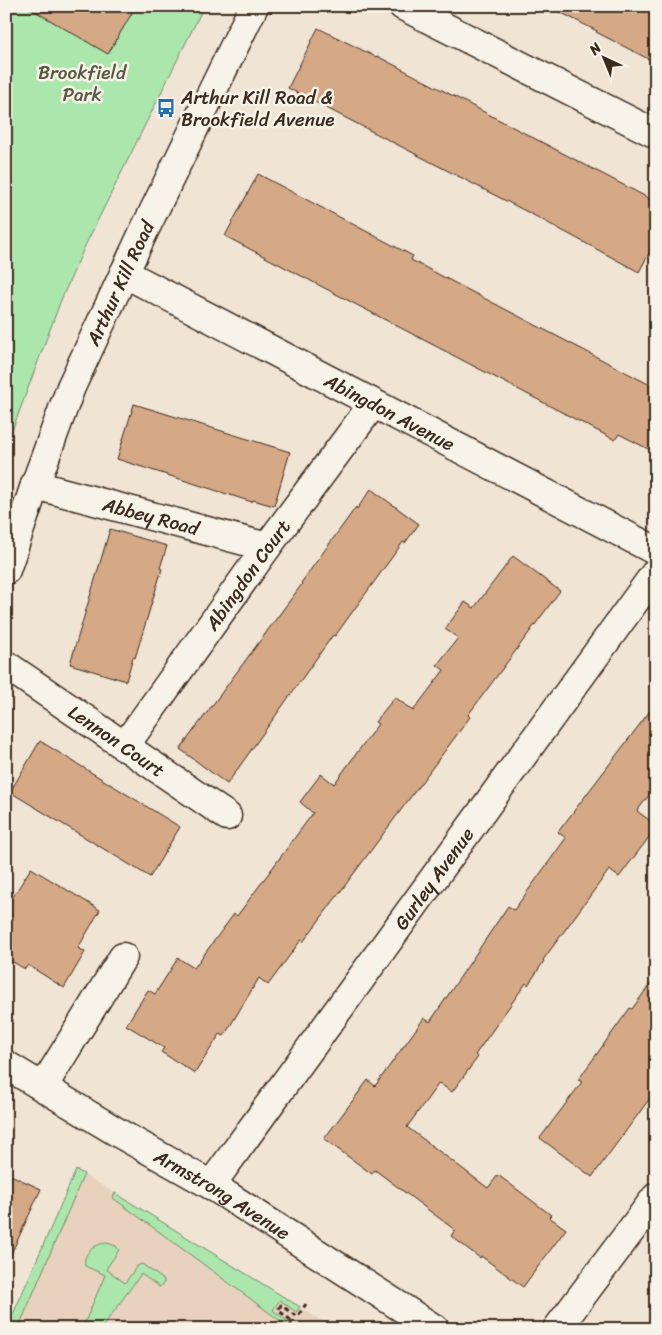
<svg xmlns="http://www.w3.org/2000/svg" width="662" height="1335" viewBox="0 0 662 1335" font-family="Sriracha,sans-serif">
	<style>
		.built { fill: #e8d2bd }
		.green { fill: #abe7ad; stroke: #738866 }
		.building { fill: #d5a886; stroke: #3b2a1e }
		.lines { fill: none; stroke-linecap: round; stroke-linejoin: round }
		.minor-casing { stroke: #3b2a1e; stroke-width: 31 }
		.path { stroke: #3b2a1e; stroke-width: 3; stroke-dasharray: 5 4; stroke-linecap: butt }
		.minor { stroke: #f7f3e8; stroke-width: 28 }
		.labels { text-anchor: middle; dominant-baseline: central; stroke-width: 5; stroke-linejoin: round; paint-order: stroke }
		.park-label { font-size: 19px; fill: #575942; stroke: #f7f3e8 }
		.poi-label { font-size: 19px; fill: #3b2a1e; stroke: #f7f3e8; text-anchor: start }
		.street-label { font-size: 19px; fill: #3b2a1e; stroke: #f7f3e8 }
	</style>
	<rect width="100%" height="100%" fill="#f0e4d4"/>
	<filter id="ink" filterUnits="userSpaceOnUse"><feTurbulence type="fractalNoise" baseFrequency=".02" numOctaves="2"/><feDisplacementMap in="SourceGraphic" scale="10" xChannelSelector="R" yChannelSelector="G"/><feConvolveMatrix kernelMatrix="1 2 1 2 8 2 1 2 1" color-interpolation-filters="sRGB"/></filter>
	<g filter="url(#ink)">
		<!-- built -->
		<polygon class="built" points="76,1170 115,1193 335,1329 6,1329 6,1317 11,1319"/>
		<!-- green -->
		<g class="green">
			<polygon points="6,6 204,6 85,246 61,300 6,447"/>
			<polygon points="76,1170 84,1174 18,1329 6,1329 6,1317 11,1319"/>
			<polygon points="115,1193 300,1307 296,1312 280,1300 273,1310 288,1322 286,1325 113,1198"/>
			<path d="M 107,1243 L 116,1246 L 119,1250 L 106,1269 L 125,1283 L 137,1266 L 142,1264 L 164,1280 L 164,1283 L 160,1287 L 158,1286 L 141,1274 L 101,1329 L 82,1329 L 105,1275 L 85,1266 C 82,1254 95,1243 107,1243 Z"/>
		</g>
		<!-- building -->
		<g class="building">
			<polygon points="26,6 136,6 108,54"/>
			<polygon points="548,6 656,6 656,63 596,32 597,31"/>
			<polygon points="318,28 376,57 377,56 656,202 656,240 639,272 537,217 288,88"/>
			<polygon points="258,174 413,256 411,260 656,388 656,453 619,434 615,440 225,236"/>
			<polygon points="134,404 290,452 274,506 253,500 252,502 117,459"/>
			<polygon points="371,489 419,524 405,543 403,542 335,636 333,635 227,784 180,749 302,584 301,583 343,525 356,507 357,509"/>
			<polygon points="110,529 167,546 160,568 162,569 135,658 133,657 126,681 70,664"/>
			<polygon points="513,556 560,591 468,715 470,717 303,942 301,940 268,985 259,978 224,1036 220,1034 195,1073 161,1052 164,1048 126,1025 148,990 155,994 178,958 194,968 234,914 237,916 313,813 300,802 321,774 334,784 378,724 375,722 395,697 413,711 444,670 437,665 458,638 445,629 465,602 474,608"/>
			<polygon points="656,703 656,786 637,811 656,825 656,828 619,877 609,870 543,960 544,961 528,985 526,983 475,1055 478,1057 452,1092 439,1083 407,1127 488,1188 498,1175 551,1215 549,1217 566,1229 523,1287 481,1256 480,1258 451,1236 455,1230 375,1170 372,1174 324,1139 368,1080 375,1086 424,1018 430,1022 508,906 514,910 566,838 558,832"/>
			<polygon points="40,741 180,827 150,877 10,792"/>
			<polygon points="31,868 100,910 78,948 85,952 64,988 28,965 25,969 6,958 6,908"/>
			<polygon points="656,976 656,1090 592,1177 540,1138 582,1082 578,1080 630,1008 632,1009"/>
			<polygon points="6,1173 41,1189 6,1265"/>
		</g>
		<g class="lines">
			<!-- minor casing -->
			<g class="minor-casing">
				<g id="minor">
					<polyline points="403,6 656,134"/>
					<path id="s1" d="M 124,273 L 656,551"/>
					<path id="s2" d="M 35,485 L 267,547"/>
					<path id="s3" d="M 6,570 L 35,485 L 71,387 L 143,233 L 254,6"/>
					<path id="s4" d="M 6,665 L 227,816"/>
					<path id="s5" d="M 124,747 L 267,547 L 373,404"/>
					<path id="s6" d="M 6,1065 L 122,1135 L 211,1185 L 435,1329"/>
					<polyline points="43,1087 123,957"/>
					<path id="s7" d="M 211,1185 L 656,572"/>
					<polyline points="557,1329 656,1197"/>
				</g>
			</g>
			<!-- path -->
			<polyline class="path" points="289,1327 293,1322 278,1310 281,1305 297,1317 306,1304"/>
			<!-- minor -->
			<use href="#minor" class="minor"/>
		</g>
	</g>
	<!-- icons -->
	<defs>
		<g id="bus-bare" transform="scale(1.5)"><path d="M-5-6H5V4H4V6H2V4H-2V6H-4V4H-5ZM-3.5-4V0h7V-4ZM-3.5 1.2v1.5H-2V1.2ZM2 1.2v1.5H3.5V1.2Z" fill="#1f6fb2" stroke="#f7f3e8" stroke-width="2.5" paint-order="stroke"/></g>
	</defs>
	<g fill-rule="evenodd">
		<use href="#bus-bare" x="166" y="108"/>
	</g>
	<g class="labels">
		<!-- park labels -->
		<g class="park-label">
			<text x="82" y="72">Brookfield<tspan x="82" dy="22">Park</tspan></text>
		</g>
		<!-- poi labels -->
		<g class="poi-label">
			<text x="181" y="97">Arthur Kill Road &amp;<tspan x="181" dy="22">Brookfield Avenue</tspan></text>
		</g>
		<!-- street labels -->
		<g class="street-label">
			<text stroke="none"><textPath href="#s3" startOffset="309">Arthur Kill Road</textPath></text>
			<text stroke="none"><textPath href="#s1" startOffset="300">Abingdon Avenue</textPath></text>
			<text stroke="none"><textPath href="#s2" startOffset="120">Abbey Road</textPath></text>
			<text stroke="none"><textPath href="#s5" startOffset="212">Abingdon Court</textPath></text>
			<text stroke="none"><textPath href="#s4" startOffset="134">Lennon Court</textPath></text>
			<text stroke="none"><textPath href="#s7" startOffset="379">Gurley Avenue</textPath></text>
			<text stroke="none"><textPath href="#s6" startOffset="252">Armstrong Avenue</textPath></text>
		</g>
	</g>
	<!-- margin -->
	<rect width="662" height="1335" fill="none" stroke="#f7f3e8" stroke-width="25"/>
	<rect x="12" y="12" width="637" height="1310" fill="none" stroke="#3b2a1e" stroke-width="2" filter="url(#ink)"/>
	<!-- north arrow -->
	<g transform="translate(604 58) rotate(316)" stroke="#f7f3e8" stroke-width="4" paint-order="stroke">
	<path d="M0-4L9 19L0 12L-9 19Z" fill="#3b2a1e"/>
	<text y="-8" font-size="14" font-weight="bold" text-anchor="middle" fill="#3b2a1e">N</text>
	</g>
</svg>
